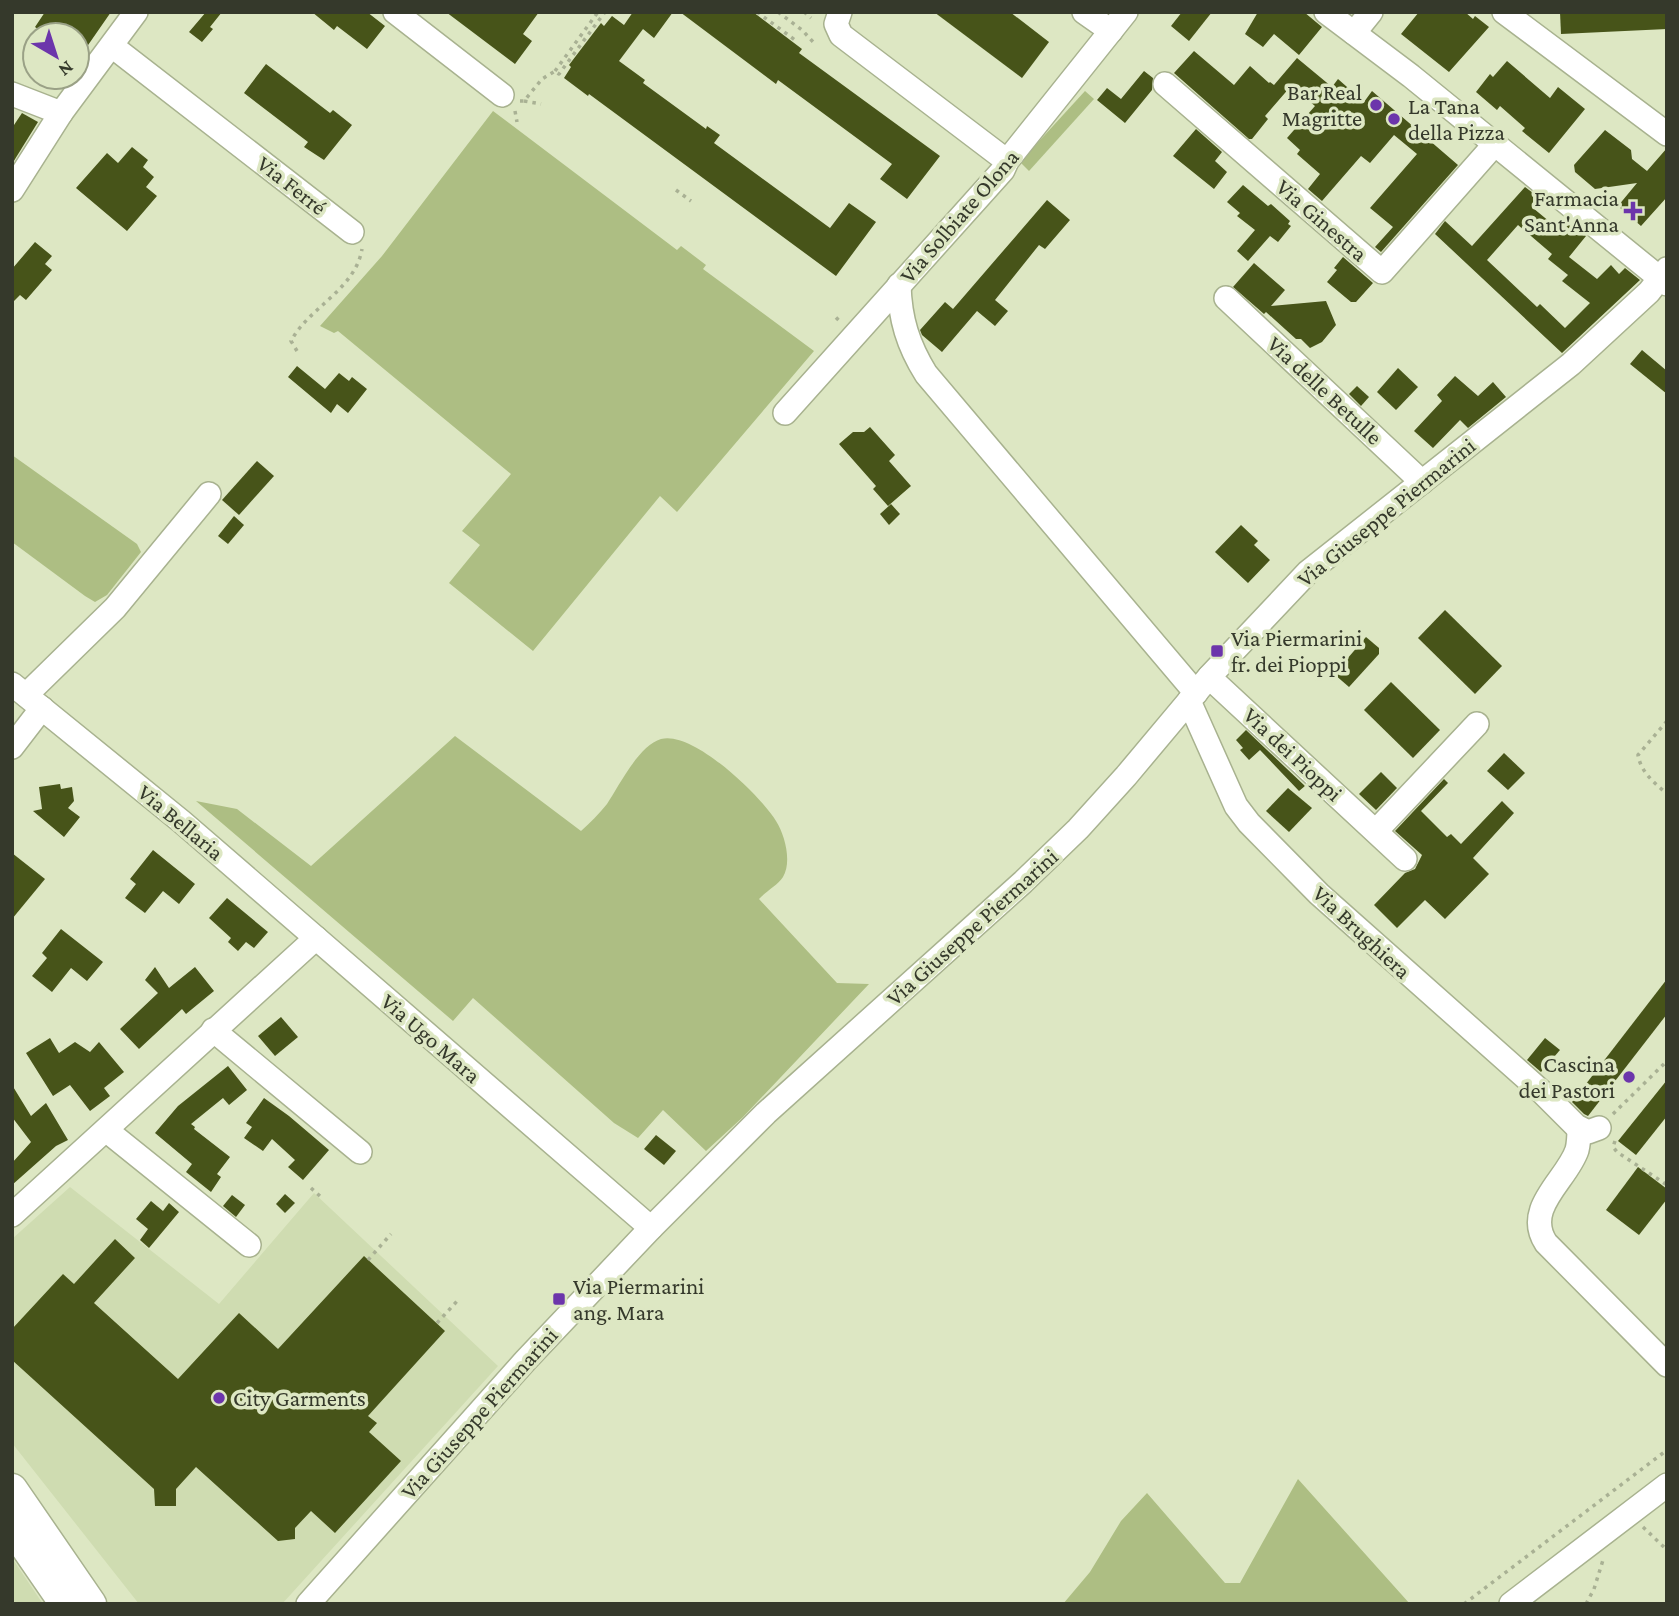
<svg xmlns="http://www.w3.org/2000/svg" width="1679" height="1616" viewBox="0 0 1679 1616" font-family="'Crimson Pro',serif">
	<style>
		.built { fill: #cfdcb1 }
		.green { fill: #adbe83 }
		.building { fill: #475419; fill-rule: evenodd }
		.lines { fill: none; stroke-linecap: round; stroke-linejoin: round }
		.minor-casing { stroke: #a8b28f; stroke-width: 26 }
		.major-casing { stroke: #a8b28f; stroke-width: 33 }
		.path { stroke: #a9b194; stroke-width: 3.5; stroke-dasharray: 3.5 5; stroke-linecap: butt }
		.minor { stroke: #fff; stroke-width: 23 }
		.major { stroke: #fff; stroke-width: 30 }
		.poi-dot { fill: #6c35ab; stroke: #dde7c3; stroke-width: 2.5 }
		.labels { text-anchor: middle; dominant-baseline: central; stroke-width: 7; stroke-linejoin: round; paint-order: stroke }
		.poi-label { font-size: 23px; fill: #35392b; stroke: #dde7c3; text-anchor: start }
		.street-label { font-size: 23px; fill: #35392b; stroke: #dde7c3 }
	</style>
	<rect width="100%" height="100%" fill="#dde7c3"/>
	<!-- built -->
	<g class="built">
		<polygon points="70,1187 219,1304 314,1193 498,1366 282,1604 139,1604 12,1443 12,1239"/>
		<polygon points="12,1558 43,1604 12,1604"/>
	</g>
	<!-- green -->
	<g class="green">
		<polygon points="1085,91 1094,99 1029,171 1020,162"/>
		<polygon points="493,111 677,250 681,246 706,265 703,269 814,351 677,512 660,496 533,651 449,583 480,545 462,531 511,474 338,331 334,333 320,326 382,256"/>
		<polygon points="12,455 137,544 141,552 107,595 95,602 85,596 12,542"/>
		<path d="M 455,736 L 581,831 C 590,823 599,814 607,804 C 619,786 639,745 661,739 C 693,730 761,796 776,821 C 785,835 792,862 783,877 C 778,885 765,892 759,899 L 837,983 L 869,984 L 743,1117 L 706,1151 L 663,1110 L 638,1138 L 614,1123 L 473,998 L 453,1021 L 196,801 L 237,809 L 311,866 Z"/>
		<polygon points="1298,1479 1410,1604 1063,1604 1090,1572 1121,1521 1147,1493 1225,1583 1240,1583"/>
	</g>
	<!-- building -->
	<g class="building">
		<polygon points="45,12 111,12 77,61 77,35 46,35 35,27"/>
		<polygon points="206,12 222,12 210,27 213,29 202,42 189,32"/>
		<polygon points="312,12 367,12 385,26 367,49 337,26 334,30"/>
		<polygon points="446,12 539,12 523,34 532,41 515,64"/>
		<polygon points="633,12 673,12 654,38 643,29 619,61 645,80 643,83 706,129 707,126 720,135 714,143 830,228 849,203 876,222 836,276 589,94 588,96 564,78 571,67 569,65 601,23 604,26 612,16 624,25"/>
		<polygon points="680,12 753,12 802,49 799,53 940,156 907,199 880,179 892,164 778,80 776,84"/>
		<polygon points="934,12 1010,12 1049,42 1022,78"/>
		<polygon points="1182,12 1212,12 1189,41 1171,26"/>
		<polygon points="1258,12 1304,12 1322,27 1299,55 1274,34 1263,47 1245,34"/>
		<polygon points="1419,12 1465,12 1473,19 1475,16 1489,27 1449,72 1401,34"/>
		<polygon points="1560,12 1667,12 1667,29 1561,34"/>
		<polygon points="1194,51 1234,85 1250,66 1269,83 1270,82 1274,85 1297,58 1332,87 1338,79 1364,102 1372,91 1458,165 1381,252 1375,247 1393,227 1370,208 1417,154 1394,135 1370,163 1361,156 1322,201 1308,189 1320,174 1297,154 1300,150 1287,138 1315,106 1291,86 1265,116 1268,119 1252,139 1249,139 1174,73"/>
		<polygon points="1507,61 1550,98 1558,87 1585,109 1549,153 1522,131 1525,128 1500,106 1497,110 1476,92 1490,74 1493,77"/>
		<polygon points="266,64 330,113 333,110 352,125 324,160 304,147 308,142 244,93"/>
		<polygon points="1144,71 1153,78 1152,90 1125,123 1097,100 1107,88 1121,99"/>
		<polygon points="22,113 38,122 12,164 12,128"/>
		<polygon points="1196,129 1222,152 1215,161 1227,172 1214,189 1173,156"/>
		<polygon points="1605,130 1631,150 1632,159 1647,171 1667,148 1667,197 1641,226 1618,206 1637,183 1595,189 1575,172 1574,165"/>
		<polygon points="132,147 148,160 143,167 154,177 146,187 157,196 127,231 76,188 107,153 118,163"/>
		<polygon points="1243,185 1268,206 1271,204 1290,221 1288,224 1291,226 1278,242 1270,236 1248,261 1237,251 1255,230 1237,216 1240,213 1227,202"/>
		<path d="M 1525,187 L 1541,199 L 1533,208 L 1556,227 L 1564,218 L 1586,236 L 1569,257 L 1597,279 L 1611,265 L 1619,274 L 1625,268 L 1640,280 L 1562,353 L 1435,234 L 1445,221 L 1472,246 ZM 1518,225 L 1552,254 L 1548,259 L 1568,275 L 1562,281 L 1590,303 L 1565,328 L 1540,304 L 1537,307 L 1487,260 Z"/>
		<polygon points="1047,200 1070,220 1045,249 1039,245 995,300 1008,311 995,326 977,311 942,352 922,335 920,330 945,302 953,309"/>
		<polygon points="35,242 52,256 45,264 52,270 26,300 20,295 12,303 12,269"/>
		<polygon points="1343,257 1373,283 1356,302 1351,302 1327,282 1337,270 1334,268"/>
		<polygon points="1254,263 1285,290 1271,306 1326,301 1336,325 1322,342 1310,348 1301,339 1296,339 1266,312 1264,314 1233,287"/>
		<polygon points="1642,350 1667,371 1667,394 1630,364"/>
		<polygon points="297,366 325,389 339,373 349,381 352,377 367,389 348,413 337,404 331,413 288,377"/>
		<polygon points="1398,368 1418,387 1396,410 1377,392"/>
		<polygon points="1455,376 1478,396 1493,382 1506,397 1468,428 1460,420 1433,448 1414,431 1442,401 1437,395"/>
		<polygon points="1357,386 1369,397 1361,406 1349,394"/>
		<polygon points="870,427 895,455 889,461 911,486 888,506 873,489 876,486 839,444 853,432 864,432"/>
		<polygon points="257,461 274,476 239,515 222,500"/>
		<polygon points="891,504 900,514 889,525 880,514"/>
		<polygon points="234,516 244,525 228,544 218,536"/>
		<polygon points="1241,525 1258,541 1254,545 1270,560 1248,583 1215,552"/>
		<polygon points="1445,610 1502,666 1475,694 1418,638"/>
		<polygon points="1366,637 1379,648 1379,654 1349,687 1334,674"/>
		<polygon points="1391,682 1440,730 1413,758 1364,710"/>
		<polygon points="1246,730 1305,786 1299,791 1260,750 1249,760 1240,750 1243,748 1236,740"/>
		<polygon points="1504,753 1525,773 1508,790 1487,771"/>
		<polygon points="1381,772 1397,788 1376,810 1359,794"/>
		<polygon points="1444,779 1448,783 1421,811 1447,837 1451,834 1461,844 1502,801 1514,813 1473,858 1489,874 1445,919 1425,900 1397,928 1374,905 1405,873 1415,869 1422,855 1395,831"/>
		<polygon points="60,784 61,789 72,787 74,801 68,808 80,817 64,837 33,811 42,809 39,787"/>
		<polygon points="1288,788 1312,808 1289,832 1266,811"/>
		<polygon points="153,850 195,884 179,904 163,891 145,913 125,898 136,884 130,879"/>
		<polygon points="12,853 45,879 12,919"/>
		<polygon points="227,898 268,932 254,948 246,942 238,951 228,942 231,938 209,918"/>
		<polygon points="61,929 103,962 87,981 71,968 52,992 32,976 47,958 42,953"/>
		<polygon points="155,967 169,988 195,967 214,991 186,1014 182,1009 139,1049 120,1029 158,993 145,980"/>
		<polygon points="1667,979 1667,1014 1588,1116 1584,1114 1572,1102"/>
		<polygon points="281,1017 298,1037 275,1056 258,1036"/>
		<polygon points="50,1038 59,1053 75,1042 90,1052 99,1042 124,1072 104,1088 110,1096 90,1111 70,1085 53,1096 26,1053"/>
		<polygon points="1545,1038 1560,1050 1541,1072 1527,1060"/>
		<polygon points="228,1066 247,1090 229,1105 223,1098 191,1124 195,1127 194,1129 230,1157 217,1174 221,1177 211,1192 186,1172 192,1164 155,1133 178,1106"/>
		<polygon points="1667,1080 1667,1116 1636,1155 1618,1141"/>
		<polygon points="12,1085 31,1116 46,1103 68,1140 56,1146 12,1185 12,1163 31,1142 12,1117"/>
		<polygon points="264,1098 289,1116 329,1150 303,1180 288,1167 295,1160 272,1139 263,1151 244,1138 252,1127 246,1123"/>
		<polygon points="656,1135 676,1151 664,1165 644,1149"/>
		<polygon points="1638,1167 1667,1189 1667,1199 1639,1235 1606,1210"/>
		<polygon points="285,1194 295,1203 285,1213 276,1204"/>
		<polygon points="232,1195 245,1205 236,1217 223,1206"/>
		<polygon points="151,1201 163,1211 169,1203 179,1212 149,1248 140,1240 148,1229 136,1219"/>
		<polygon points="115,1239 135,1258 94,1303 178,1379 239,1313 278,1349 364,1256 445,1331 368,1416 377,1423 369,1432 401,1461 335,1533 311,1511 295,1528 295,1539 278,1541 196,1467 176,1489 176,1506 155,1506 154,1489 12,1360 12,1329 63,1274 74,1284"/>
	</g>
	<g class="lines">
		<!-- minor casing -->
		<g class="minor-casing">
			<g id="minor">
				<polyline points="395,12 502,95"/>
				<polyline points="840,12 836,24 841,35 1007,161"/>
				<polyline points="1084,12 1111,31"/>
				<polyline points="1326,12 1411,76 1667,284"/>
				<polyline points="1504,12 1667,134"/>
				<polyline points="1354,33 1371,12"/>
				<polyline points="112,46 352,232"/>
				<polyline points="1165,84 1382,272 1495,144"/>
				<polyline points="12,94 61,113"/>
				<polyline points="12,190 61,113 136,12"/>
				<path d="M 899,285 C 900,319 908,345 926,374 L 1196,693"/>
				<polyline points="1226,298 1422,482"/>
				<polyline points="785,413 1003,170 1007,161 1126,12"/>
				<polyline points="1209,677 1405,859"/>
				<polyline points="12,684 182,822 651,1228"/>
				<polyline points="26,695 115,608 209,494"/>
				<polyline points="1189,701 1236,806 1249,823 1319,894 1543,1093 1576,1126 1588,1132 1599,1128"/>
				<polyline points="12,747 42,708"/>
				<polyline points="1376,831 1477,724"/>
				<polyline points="213,1030 360,1152"/>
				<path d="M 1579,1128 C 1579,1135 1579,1142 1577,1150 C 1567,1180 1523,1208 1546,1243 L 1667,1365"/>
				<polyline points="106,1130 249,1245"/>
				<polyline points="12,1215 316,938"/>
				<polyline points="308,1604 525,1361 651,1228 766,1113 1023,882 1078,829 1126,776 1209,677 1308,572 1571,364 1649,292 1667,269"/>
				<polyline points="1511,1604 1667,1485"/>
			</g>
		</g>
		<!-- major casing -->
		<g class="major-casing">
			<g id="major">
				<polyline points="12,1489 91,1604"/>
				<polyline points="12,1527 65,1604"/>
			</g>
		</g>
		<!-- path -->
		<g class="path">
			<polyline points="757,12 795,40"/>
			<polyline points="778,12 802,30 816,45"/>
			<polyline points="804,12 811,18"/>
			<polyline points="555,71 598,12"/>
			<polyline points="520,101 524,101 542,79 555,71 559,74 605,12"/>
			<polyline points="524,101 541,104"/>
			<polyline points="515,111 517,122"/>
			<polyline points="676,190 691,201"/>
			<polyline points="836,320 841,315"/>
			<path d="M 297,351 L 291,341 C 309,307 355,290 362,249"/>
			<path d="M 1667,721 L 1638,755 C 1641,773 1655,783 1667,794"/>
			<polyline points="1613,1114 1667,1061"/>
			<polyline points="1615,1141 1613,1147 1617,1152 1667,1185"/>
			<polyline points="311,1188 321,1197"/>
			<polyline points="368,1260 391,1234"/>
			<polyline points="437,1323 459,1299"/>
			<polyline points="1643,1527 1667,1550"/>
			<polyline points="1464,1604 1667,1450"/>
			<polyline points="1586,1604 1594,1589 1603,1560"/>
		</g>
		<!-- minor -->
		<use href="#minor" class="minor"/>
		<!-- major -->
		<use href="#major" class="major"/>
	</g>
	<!-- markers -->
	<g class="poi-dot">
		<circle cx="1376" cy="105" r="7"/>
		<circle cx="1394" cy="119" r="7"/>
		<path d="M1629.5 200.5h7v7h7v7h-7v7h-7v-7h-7v-7h7z"/>
		<rect x="1210" y="644" width="14" height="14" rx="3.5"/>
		<circle cx="1629" cy="1077" r="7"/>
		<rect x="552" y="1292" width="14" height="14" rx="3.5"/>
		<circle cx="219" cy="1398" r="7"/>
	</g>
	<g class="labels">
		<!-- poi labels -->
		<g class="poi-label">
			<text x="1362" y="92" text-anchor="end">Bar Real<tspan x="1362" dy="26">Magritte</tspan></text>
			<text x="1408" y="106">La Tana<tspan x="1408" dy="26">della Pizza</tspan></text>
			<text x="1619" y="198" text-anchor="end">Farmacia<tspan x="1619" dy="26">Sant'Anna</tspan></text>
			<text x="1231" y="638">Via Piermarini<tspan x="1231" dy="26">fr. dei Pioppi</tspan></text>
			<text x="1615" y="1064" text-anchor="end">Cascina<tspan x="1615" dy="26">dei Pastori</tspan></text>
			<text x="573" y="1286">Via Piermarini<tspan x="573" dy="26">ang. Mara</tspan></text>
			<text x="233" y="1398">City Garments</text>
		</g>
		<!-- street labels -->
		<g class="street-label">
			<text transform="translate(292 185) rotate(38)">Via Ferré</text>
			<text transform="translate(959 216) rotate(-49)">Via Solbiate Olona</text>
			<text transform="translate(1322 220) rotate(41)">Via Ginestra</text>
			<text transform="translate(1325 390) rotate(43)">Via delle Betulle</text>
			<text transform="translate(1386 512) rotate(-39)">Via Giuseppe Piermarini</text>
			<text transform="translate(1293 754) rotate(43)">Via dei Pioppi</text>
			<text transform="translate(181 822) rotate(40)">Via Bellaria</text>
			<text transform="translate(972 927) rotate(-42)">Via Giuseppe Piermarini</text>
			<text transform="translate(1362 932) rotate(43)">Via Brughiera</text>
			<text transform="translate(431 1038) rotate(41)">Via Ugo Mara</text>
			<text transform="translate(479 1413) rotate(-48)">Via Giuseppe Piermarini</text>
		</g>
	</g>
	<!-- border -->
	<rect width="1679" height="1616" fill="none" stroke="#35392b" stroke-width="28"/>
	<!-- north arrow -->
	<g transform="translate(56 56) rotate(141)"><circle r="33" fill="#dde7c3" stroke="#9aa186" stroke-width="2"/>
	<path d="M0-5L12 26L0 18L-12 26Z" fill="#6c35ab"/>
	<text y="-10" font-size="19" font-weight="bold" text-anchor="middle" fill="#35392b">N</text>
	</g>
</svg>
